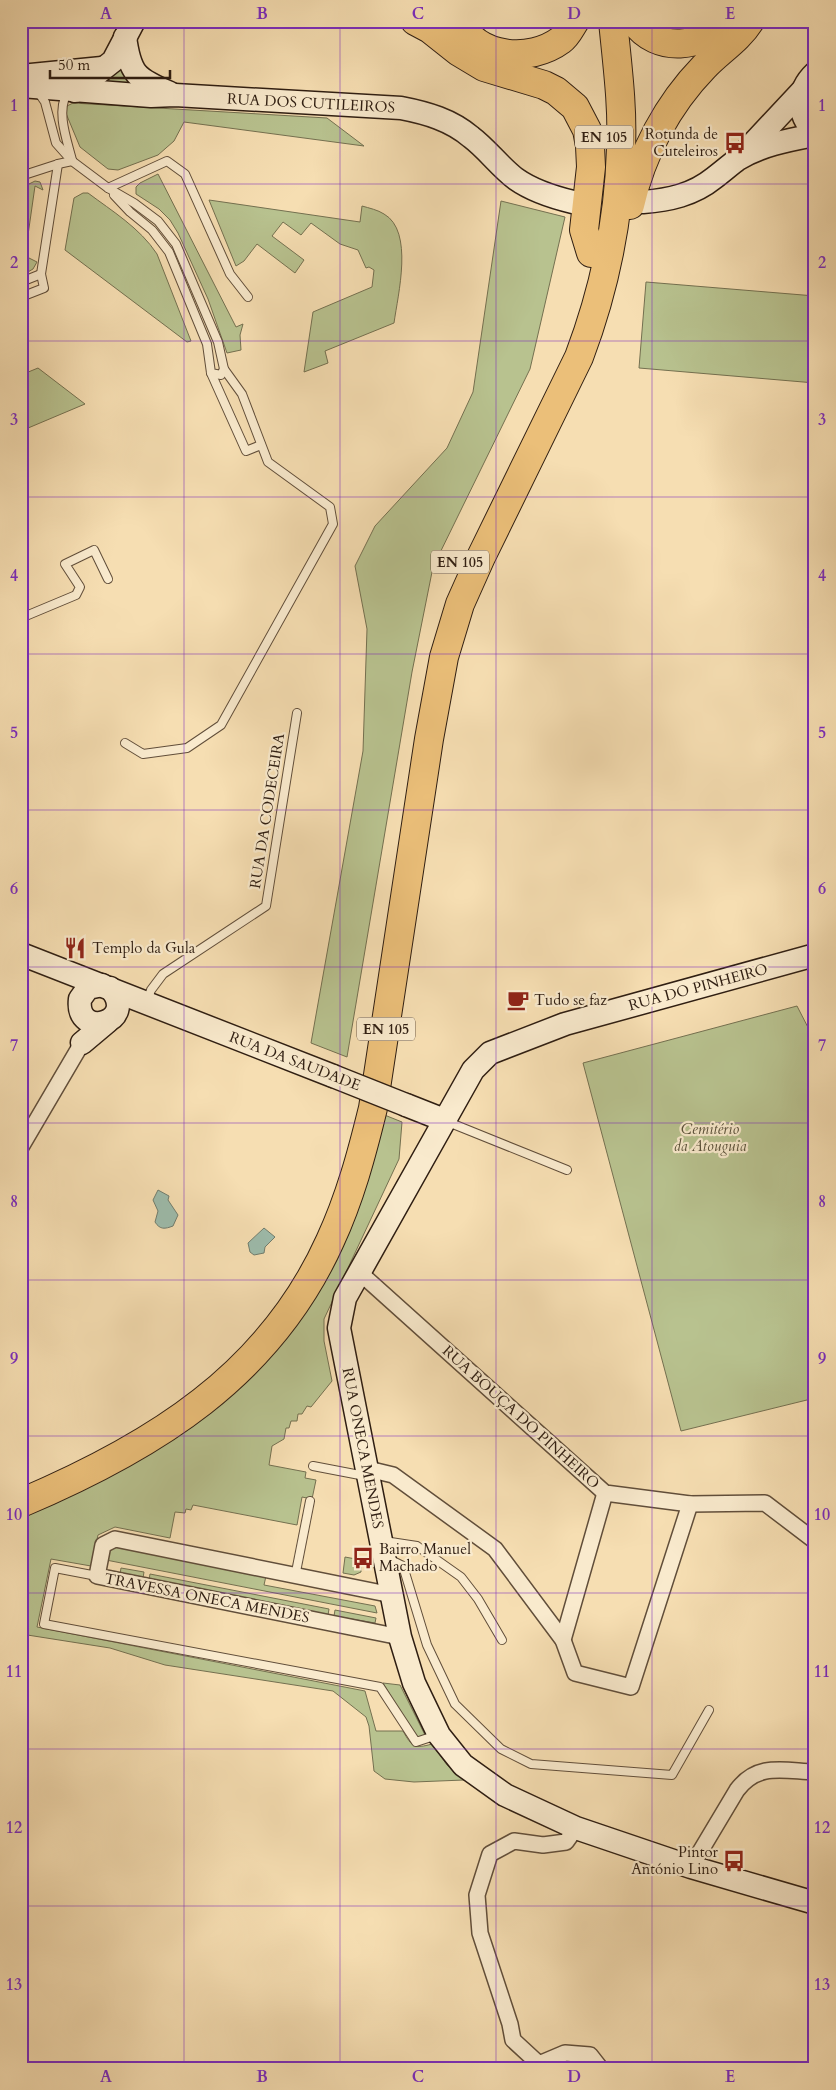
<svg xmlns="http://www.w3.org/2000/svg" width="836" height="2090" viewBox="0 0 836 2090" font-family="Cardo,serif">
	<style>
		.green { fill: #b8c28f; stroke: #747050 }
		.water { fill: #9dbcac; stroke: #717d6e }
		.lines { fill: none; stroke-linecap: round; stroke-linejoin: round }
		.river { stroke: #9dbcac; stroke-width: 29 }
		.lane-casing { stroke: #614e3a; stroke-width: 10 }
		.street-casing { stroke: #614e3a; stroke-width: 18 }
		.secondary-casing { stroke: #2f1e12; stroke-width: 25 }
		.highway-casing { stroke: #2f1e12; stroke-width: 30 }
		.lane { stroke: #f9eacd; stroke-width: 8 }
		.street { stroke: #f9eacd; stroke-width: 15 }
		.secondary { stroke: #f9eacd; stroke-width: 22 }
		.highway { stroke: #ebbf79; stroke-width: 28 }
		.secondary-bridge-casing { stroke: #2f1e12; stroke-width: 25; stroke-linecap: butt }
		.secondary-bridge { stroke: #f9eacd; stroke-width: 22 }
		.grid { fill: none; stroke: #7b2cbf; stroke-width: 1; stroke-opacity: 0.55 }
		.labels { text-anchor: middle; dominant-baseline: central; stroke-width: 4.5; stroke-linejoin: round; paint-order: stroke }
		.shield { fill: #f9eacd; stroke: #6c5b4a; stroke-width: 1 }
		.shield-label { font-size: 14px; font-weight: bold; fill: #2f1e12 }
		.street-label { font-size: 15px; fill: #2f1e12; stroke: #f9eacd }
		.poi-label { font-size: 15px; fill: #2f1e12; stroke: #f9eacd; text-anchor: start }
		.park-label { font-size: 15px; font-style: italic; fill: #584f38; stroke: #f9eacd }
		.neatline { fill: none; stroke: #7b2cbf; stroke-width: 2 }
		.grid-label { font-size: 16px; text-anchor: middle; font-weight: bold; fill: #7b2cbf }
	</style>
	<rect width="100%" height="100%" fill="#f6deb2"/>
	<filter id="stains"><feTurbulence type="fractalNoise" baseFrequency=".004" numOctaves="4"/><feColorMatrix values="0 0 0 0 .2 0 0 0 0 .09 0 0 0 0 .02 0 0 0 .5 -.17"/></filter>
	<radialGradient id="worn" r=".72"><stop offset=".6" stop-color="#630" stop-opacity="0"/><stop offset="1" stop-color="#630" stop-opacity=".3"/></radialGradient>
	<!-- green -->
	<g class="green">
		<polygon points="121,61 142,87 93,83"/>
		<polygon points="73,103 327,118 364,146 184,122 174,141 158,155 118,170 108,169 80,147 65,111 67,106"/>
		<polygon points="158,174 236,327 243,324 240,335 241,350 227,353 208,299 178,233 170,220 159,209 136,194 136,187 140,183"/>
		<polygon points="35,181 40,182 43,190 35,186 25,256 37,262 33,269 21,276 21,188"/>
		<path d="M 83,193 L 88,193 C 112,211 140,228 157,254 L 191,341 L 187,342 L 65,250 L 74,198 Z"/>
		<path d="M 209,200 L 360,222 L 362,206 C 369,208 378,210 384,214 C 414,231 398,294 394,323 L 325,351 L 328,363 L 304,372 L 313,312 L 372,287 L 374,270 L 369,267 L 366,268 L 358,250 L 340,244 L 311,223 L 301,235 L 283,222 L 272,236 L 304,260 L 295,273 L 257,244 L 244,261 L 236,266 Z"/>
		<polygon points="501,201 565,217 530,369 433,567 412,672 347,1057 311,1043 363,751 367,629 355,566 375,526 447,448 473,392"/>
		<polygon points="646,282 815,296 815,383 639,368"/>
		<polygon points="38,368 85,404 21,431 21,375"/>
		<polygon points="797,1006 815,1041 815,1398 681,1431 583,1063"/>
		<path d="M 382,1114 L 402,1122 L 399,1159 L 324,1319 L 324,1341 L 332,1381 L 311,1407 L 307,1406 L 302,1414 L 298,1414 L 297,1421 L 291,1421 L 289,1428 L 286,1428 L 284,1439 L 272,1446 L 269,1465 L 306,1472 L 305,1478 L 316,1480 L 312,1499 L 302,1497 L 297,1525 L 193,1505 L 191,1510 L 186,1509 L 185,1513 L 175,1512 L 170,1538 L 115,1527 L 98,1535 L 91,1566 L 51,1559 L 37,1627 L 365,1691 L 376,1731 L 403,1731 C 412,1747 414,1749 432,1744 L 447,1765 L 464,1780 L 414,1782 L 385,1779 L 374,1771 L 369,1726 L 366,1717 L 333,1691 L 165,1665 L 110,1648 L 21,1634 L 21,1512 L 258,1366 Z"/>
		<polygon points="118,1545 266,1576 264,1585 375,1606 377,1613 106,1560 109,1552"/>
		<polygon points="345,1557 361,1560 361,1572 354,1575 343,1573"/>
		<polygon points="121,1568 144,1572 143,1578 120,1574"/>
		<polygon points="150,1574 329,1609 328,1615 149,1580"/>
		<polygon points="335,1610 376,1618 375,1623 334,1616"/>
		<polygon points="383,1683 400,1685 425,1735 417,1739"/>
	</g>
	<!-- water -->
	<g class="water">
		<path d="M 158,1190 L 169,1196 L 168,1200 L 178,1215 L 173,1226 C 165,1229 160,1230 155,1222 L 158,1211 L 153,1200 Z"/>
		<polygon points="264,1228 275,1237 265,1247 264,1253 254,1255 250,1252 248,1243"/>
	</g>
	<g class="lines">
		<!-- river -->
		<polyline class="river" points="575,2069 578,2067 579,2069"/>
		<!-- lane casing -->
		<g class="lane-casing">
			<g id="lane">
				<polyline points="38,92 45,102 56,143 72,161 108,188 134,203 158,221 176,244 218,342 224,369 242,394 268,462 330,507 333,524 221,725 187,748 143,754 125,743"/>
				<path d="M 67,93 C 56,112 67,140 72,160"/>
				<polyline points="21,176 58,164 72,161"/>
				<polyline points="108,188 167,161 185,174 230,274 248,297"/>
				<polyline points="114,195 130,212 152,230 169,252 207,344 211,373 221,375 224,369"/>
				<polyline points="21,282 41,274"/>
				<polyline points="21,297 44,288 41,274 58,164"/>
				<polyline points="211,373 246,451 261,445"/>
				<polyline points="21,618 76,595 80,587 65,564 94,550 108,579"/>
				<polyline points="147,1001 151,990 163,974 266,906 297,713"/>
				<polyline points="448,1122 567,1170"/>
				<polyline points="313,1466 365,1476"/>
				<polyline points="384,1541 417,1546 461,1577 478,1599 502,1640"/>
				<polyline points="389,1559 403,1566 427,1645 455,1704 501,1749 531,1764 672,1775 709,1710"/>
				<polyline points="97,1576 55,1568 44,1624 380,1687 416,1742 437,1735"/>
				<polyline points="295,1577 310,1501"/>
			</g>
		</g>
		<!-- street casing -->
		<g class="street-casing">
			<g id="street">
				<polyline points="21,1147 82,1043"/>
				<polyline points="359,1272 605,1493 690,1504 765,1503 815,1541"/>
				<polyline points="368,1469 393,1475 495,1549 563,1640 575,1673 631,1687 690,1504"/>
				<polyline points="392,1595 115,1539 103,1545 97,1576 400,1637"/>
				<polyline points="563,1640 605,1493"/>
				<polyline points="576,1828 566,1842 543,1845 514,1841 490,1854 477,1895 480,1933 510,2024 513,2040 539,2064 565,2053 590,2055 601,2069"/>
				<path d="M 691,1867 L 737,1790 C 758,1762 784,1771 815,1772"/>
			</g>
		</g>
		<!-- secondary casing -->
		<g class="secondary-casing">
			<g id="secondary">
				<path d="M 125,37 C 130,74 136,79 170,93"/>
				<path d="M 815,73 C 797,90 796,114 815,132"/>
				<polyline points="21,76 102,68"/>
				<path d="M 21,86 L 151,96 L 175,95 L 401,108 C 427,113 451,120 471,137 C 487,149 500,167 516,179 C 533,191 552,197 573,202"/>
				<polyline points="75,91 113,61 134,21"/>
				<polyline points="745,152 802,91"/>
				<path d="M 643,202 C 669,200 693,195 714,178 C 722,172 730,165 738,159 C 761,145 789,140 815,135"/>
				<polyline points="21,954 333,1076"/>
				<polyline points="815,955 565,1024 490,1053 473,1070 345,1298 339,1328 400,1637 414,1683 439,1735 463,1765 505,1795 576,1828 691,1867 815,1903"/>
				<path d="M 102,985 L 88,988 L 80,999 C 75,1041 140,1022 110,988"/>
				<polyline points="82,1043 107,1022"/>
				<polyline points="406,1105 444,1120"/>
			</g>
		</g>
		<!-- highway casing -->
		<g class="highway-casing">
			<g id="highway">
				<polyline points="415,21 430,29 459,52 484,67 544,85 556,91 575,107 587,130 590,146 591,167 584,230 591,253"/>
				<path d="M 459,21 C 477,59 530,63 561,40 C 567,36 571,27 575,21"/>
				<path d="M 634,21 C 657,54 703,48 728,21"/>
				<path d="M 630,205 C 641,154 668,104 704,67 C 719,51 738,40 750,21"/>
				<path d="M 21,1503 C 153,1447 269,1376 330,1241 C 350,1198 362,1153 373,1108 L 429,739 L 444,657 L 460,604 L 481,557 L 579,357 C 604,291 619,218 621,148 C 623,106 617,63 613,21"/>
			</g>
		</g>
		<!-- lane -->
		<use href="#lane" class="lane"/>
		<!-- street -->
		<use href="#street" class="street"/>
		<!-- secondary -->
		<use href="#secondary" class="secondary"/>
		<!-- highway -->
		<use href="#highway" class="highway"/>
		<!-- secondary-bridge casing -->
		<g class="secondary-bridge-casing">
			<polyline id="secondary-bridge" points="333,1076 406,1105"/>
		</g>
		<!-- secondary-bridge -->
		<use href="#secondary-bridge" class="secondary-bridge"/>
	</g>
	<!-- grid -->
	<path class="grid" d="M 184,21 L 184,2069M 340,21 L 340,2069M 496,21 L 496,2069M 652,21 L 652,2069M 21,184 L 815,184M 21,341 L 815,341M 21,497 L 815,497M 21,654 L 815,654M 21,810 L 815,810M 21,967 L 815,967M 21,1123 L 815,1123M 21,1280 L 815,1280M 21,1436 L 815,1436M 21,1593 L 815,1593M 21,1749 L 815,1749M 21,1906 L 815,1906"/>
	<!-- icons -->
	<defs>
		<g id="bus-bare" transform="scale(1.725)"><path d="M-5-6H5V4H4V6H2V4H-2V6H-4V4H-5ZM-3.5-4V0h7V-4ZM-3.5 1.2v1.5H-2V1.2ZM2 1.2v1.5H3.5V1.2Z" fill="#8f2418" stroke="#f9eacd" stroke-width="2.5" paint-order="stroke"/></g>
		<g id="restaurant-bare" transform="scale(1.725)"><path d="M-5-6h1v4h1v-4h1v4h1v-4h1v5L-1.5 .5V6h-2V.5L-5-1ZM5-6V6H3V1.5H1.5Q1.5-4 5-6Z" fill="#8f2418" stroke="#f9eacd" stroke-width="2.5" paint-order="stroke"/></g>
		<g id="cafe-bare" transform="scale(1.725)"><path d="M-5.5-4.5H6V0H3Q3 3.5 0 3.5H-2.5Q-5.5 3.5-5.5 0ZM3-3.2v2h1.7v-2ZM-6 4.5H4V6H-6Z" fill="#8f2418" stroke="#f9eacd" stroke-width="2.5" paint-order="stroke"/></g>
	</defs>
	<g fill-rule="evenodd">
		<use href="#bus-bare" x="735" y="143"/>
		<use href="#restaurant-bare" x="75" y="948"/>
		<use href="#cafe-bare" x="518" y="1000"/>
		<use href="#bus-bare" x="363" y="1558"/>
		<use href="#bus-bare" x="734" y="1861"/>
	</g>
	<g class="labels">
		<!-- shield labels -->
		<g class="shield">
			<rect x="575" y="125.5" width="58" height="23" rx="4"/>
			<rect x="431" y="550.5" width="58" height="23" rx="4"/>
			<rect x="357" y="1017.5" width="58" height="23" rx="4"/>
		</g>
		<g class="shield-label">
			<text x="604" y="137">EN 105</text>
			<text x="460" y="562">EN 105</text>
			<text x="386" y="1029">EN 105</text>
		</g>
		<!-- street labels -->
		<g class="street-label">
			<text transform="translate(311 103) rotate(3)">RUA DOS CUTILEIROS</text>
			<text transform="translate(267 811) rotate(-81)">RUA DA CODECEIRA</text>
			<text transform="translate(698 987) rotate(-15)">RUA DO PINHEIRO</text>
			<text transform="translate(295 1061) rotate(21)">RUA DA SAUDADE</text>
			<text transform="translate(521 1417) rotate(42)">RUA BOUÇA DO PINHEIRO</text>
			<text transform="translate(363 1448) rotate(79)">RUA ONECA MENDES</text>
			<text transform="translate(207 1598) rotate(11)">TRAVESSA ONECA MENDES</text>
		</g>
		<!-- poi labels -->
		<g class="poi-label">
			<text x="718" y="134" text-anchor="end">Rotunda de<tspan x="718" dy="17">Cuteleiros</tspan></text>
			<text x="92" y="948">Templo da Gula</text>
			<text x="534" y="1000">Tudo se faz</text>
			<text x="379" y="1549">Bairro Manuel<tspan x="379" dy="17">Machado</tspan></text>
			<text x="718" y="1852" text-anchor="end">Pintor<tspan x="718" dy="17">António Lino</tspan></text>
		</g>
		<!-- park labels -->
		<g class="park-label">
			<text x="710" y="1129">Cemitério<tspan x="710" dy="17">da Atouguia</tspan></text>
		</g>
	</g>
	<!-- margin -->
	<rect width="836" height="2090" fill="none" stroke="#f6deb2" stroke-width="55"/>
	<!-- scale -->
	<path d="M50 70v8h120v-8" fill="none" stroke="#2f1e12" stroke-width="2.5"/>
	<text x="58" y="70" font-size="15" fill="#2f1e12" stroke="#f9eacd" stroke-width="4" paint-order="stroke">50 m</text>
	<rect x="28" y="28" width="780" height="2034" class="neatline"/>
	<g class="grid-label">
		<text x="106" y="19">A</text>
		<text x="262" y="19">B</text>
		<text x="418" y="19">C</text>
		<text x="574" y="19">D</text>
		<text x="730" y="19">E</text>
		<text x="14" y="111">1</text>
		<text x="822" y="111">1</text>
		<text x="14" y="268">2</text>
		<text x="822" y="268">2</text>
		<text x="14" y="425">3</text>
		<text x="822" y="425">3</text>
		<text x="14" y="581">4</text>
		<text x="822" y="581">4</text>
		<text x="14" y="738">5</text>
		<text x="822" y="738">5</text>
		<text x="14" y="894">6</text>
		<text x="822" y="894">6</text>
		<text x="14" y="1051">7</text>
		<text x="822" y="1051">7</text>
		<text x="14" y="1207">8</text>
		<text x="822" y="1207">8</text>
		<text x="14" y="1364">9</text>
		<text x="822" y="1364">9</text>
		<text x="14" y="1520">10</text>
		<text x="822" y="1520">10</text>
		<text x="14" y="1677">11</text>
		<text x="822" y="1677">11</text>
		<text x="14" y="1833">12</text>
		<text x="822" y="1833">12</text>
		<text x="14" y="1990">13</text>
		<text x="822" y="1990">13</text>
		<text x="106" y="2082">A</text>
		<text x="262" y="2082">B</text>
		<text x="418" y="2082">C</text>
		<text x="574" y="2082">D</text>
		<text x="730" y="2082">E</text>
	</g>
	<rect width="100%" height="100%" filter="url(#stains)"/>
	<rect width="100%" height="100%" fill="url(#worn)"/>
</svg>
